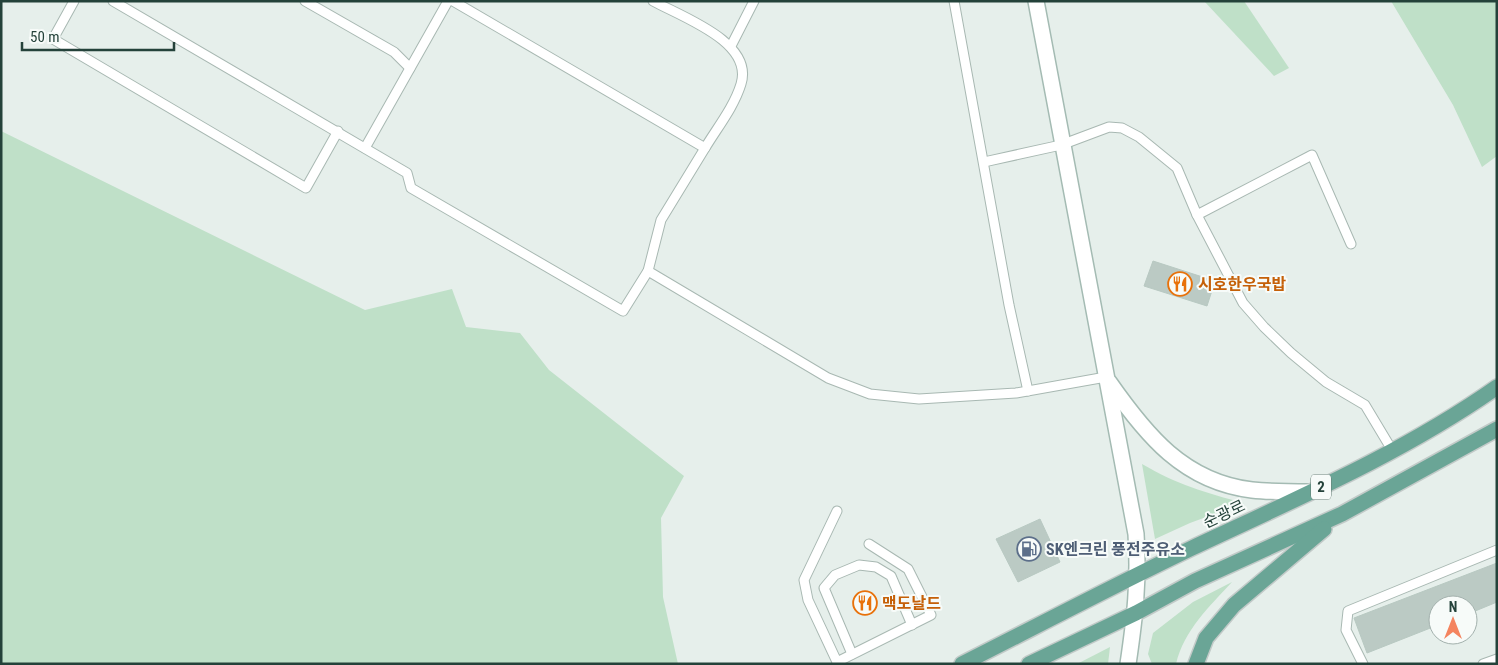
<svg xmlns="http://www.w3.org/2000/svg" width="1498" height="665" viewBox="0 0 1498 665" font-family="'Roboto Condensed','Noto Sans KR',sans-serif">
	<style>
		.green { fill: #bfe0c8 }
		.building { fill: #bbcac4; stroke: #b8c9c2 }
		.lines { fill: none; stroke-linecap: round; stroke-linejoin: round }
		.lane-casing { stroke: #a8b8b2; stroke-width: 11 }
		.secondary-casing { stroke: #a4bbb3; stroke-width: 18 }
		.primary-casing { stroke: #c2cac8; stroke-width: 18 }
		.lane { stroke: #fff; stroke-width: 9 }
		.secondary { stroke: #fff; stroke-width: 15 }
		.primary { stroke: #6aa596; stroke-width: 15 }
		.labels { text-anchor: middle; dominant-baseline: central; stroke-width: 4; stroke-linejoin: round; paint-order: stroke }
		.shield { fill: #f7fbf9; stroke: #637a73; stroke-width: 1 }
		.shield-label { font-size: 15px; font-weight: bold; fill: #24423a }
		.food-label { font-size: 16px; font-weight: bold; fill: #c56008; stroke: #f7fbf9; text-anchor: start }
		.street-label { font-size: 16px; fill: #24423a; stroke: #f7fbf9 }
		.service-label { font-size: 16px; font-weight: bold; fill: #4e5e75; stroke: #f7fbf9; text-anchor: start }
	</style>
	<rect width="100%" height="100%" fill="#e6efeb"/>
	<!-- green -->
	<g class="green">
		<polygon points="1204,1 1244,1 1289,68 1274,76"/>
		<polygon points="1391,1 1497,1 1497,156 1482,167 1453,105"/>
		<polygon points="1,131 365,310 452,289 466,327 520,333 549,370 684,476 661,518 663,597 678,664 1,664"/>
		<path d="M 1142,464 C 1176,484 1206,493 1244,503 L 1190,523 L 1155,539 Z"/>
		<path d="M 1232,582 C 1210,606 1184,630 1176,664 L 1152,664 L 1148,654 L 1153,633 L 1193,602 Z"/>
		<polygon points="1110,647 1108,664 1077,664"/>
	</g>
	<!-- building -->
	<g class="building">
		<polygon points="1153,261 1215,281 1207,306 1144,286"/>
		<polygon points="1040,519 1060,562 1018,582 996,539"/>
		<polygon points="1497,563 1497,602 1468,614 1468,605 1438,605 1438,625 1367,653 1354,618"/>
	</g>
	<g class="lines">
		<!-- lane casing -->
		<g class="lane-casing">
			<g id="lane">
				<polyline points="74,1 53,39 306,188 338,131"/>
				<polyline points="113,1 407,173 411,188 623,311 648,271"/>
				<polyline points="305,1 394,52 410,68"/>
				<path d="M 453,1 L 705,148 C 717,128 734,107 741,84 C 754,42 682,17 653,1"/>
				<polyline points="954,1 1009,305 1028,391"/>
				<polyline points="731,46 754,1"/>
				<polyline points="365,148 448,1"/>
				<polyline points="705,148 661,220 648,271 828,378 870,394 919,399 1016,393 1106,377"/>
				<polyline points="984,162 1061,145 1109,127 1122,128 1139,137 1177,168 1197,215 1243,303 1264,327 1291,353 1326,382 1365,405 1392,450"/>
				<polyline points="1197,215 1312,155 1351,244"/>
				<polyline points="837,511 804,580 808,600 838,664"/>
				<polyline points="852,654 824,588 835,575 859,565 876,567 891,576 912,625"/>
				<polyline points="837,662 931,615 908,569 869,544"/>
				<polyline points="1363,664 1346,630 1348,611 1497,550"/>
				<polyline points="1483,664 1497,659"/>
			</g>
		</g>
		<!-- secondary casing -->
		<g class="secondary-casing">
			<g id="secondary">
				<path d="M 1036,1 L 1136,534 C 1139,581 1135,617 1128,664"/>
				<path d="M 1109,382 C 1146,435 1184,482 1252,490 C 1271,492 1291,492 1310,492"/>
			</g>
		</g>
		<!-- primary casing -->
		<g class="primary-casing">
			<g id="primary">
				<path d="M 962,664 C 1039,625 1115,585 1192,548 C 1296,499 1403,453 1497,387"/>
				<polyline points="1029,664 1136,613 1195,581 1342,514 1497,429"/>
				<polyline points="1196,664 1206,638 1234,605 1324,529"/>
			</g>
		</g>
		<!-- lane -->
		<use href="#lane" class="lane"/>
		<!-- secondary -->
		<use href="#secondary" class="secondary"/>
		<!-- primary -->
		<use href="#primary" class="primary"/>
	</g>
	<!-- icons -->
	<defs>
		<g id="restaurant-ring" transform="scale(1.25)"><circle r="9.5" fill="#f7fbf9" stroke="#e8710a" stroke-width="1.5"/><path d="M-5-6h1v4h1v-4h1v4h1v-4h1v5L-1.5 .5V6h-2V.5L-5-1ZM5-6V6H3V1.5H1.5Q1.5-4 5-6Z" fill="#e8710a"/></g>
		<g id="fuel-ring" transform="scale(1.25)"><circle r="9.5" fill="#f7fbf9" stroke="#5c6f8a" stroke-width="1.5"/><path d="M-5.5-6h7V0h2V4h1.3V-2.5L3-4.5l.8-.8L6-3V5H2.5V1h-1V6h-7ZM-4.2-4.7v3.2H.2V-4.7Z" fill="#5c6f8a"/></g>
	</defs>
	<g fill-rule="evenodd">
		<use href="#restaurant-ring" x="1180" y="284"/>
		<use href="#fuel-ring" x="1029" y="549"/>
		<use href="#restaurant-ring" x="865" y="603"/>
	</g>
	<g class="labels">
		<!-- shield labels -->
		<rect class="shield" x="1311" y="474.5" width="20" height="25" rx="4"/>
		<g class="shield-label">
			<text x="1321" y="487">2</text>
		</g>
		<!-- food labels -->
		<g class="food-label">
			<text x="1198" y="284">시호한우국밥</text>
			<text x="882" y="603">맥도날드</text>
		</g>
		<!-- street labels -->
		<g class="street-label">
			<text transform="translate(1224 514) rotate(-25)">순광로</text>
		</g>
		<!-- service labels -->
		<g class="service-label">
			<text x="1046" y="549">SK엔크린 풍전주유소</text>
		</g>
	</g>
	<!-- border -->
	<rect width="1498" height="665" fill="none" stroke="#24423a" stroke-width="5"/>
	<!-- north arrow -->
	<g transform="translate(1453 620)"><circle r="24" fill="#f7fbf9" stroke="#a3b1ad"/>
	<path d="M0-4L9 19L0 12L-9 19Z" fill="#f4845f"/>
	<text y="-8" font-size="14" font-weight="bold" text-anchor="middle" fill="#24423a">N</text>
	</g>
	<!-- scale -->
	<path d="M22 42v8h152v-8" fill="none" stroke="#24423a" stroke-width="2.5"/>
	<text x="30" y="42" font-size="15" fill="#24423a" stroke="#f7fbf9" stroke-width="4" paint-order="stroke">50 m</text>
</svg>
